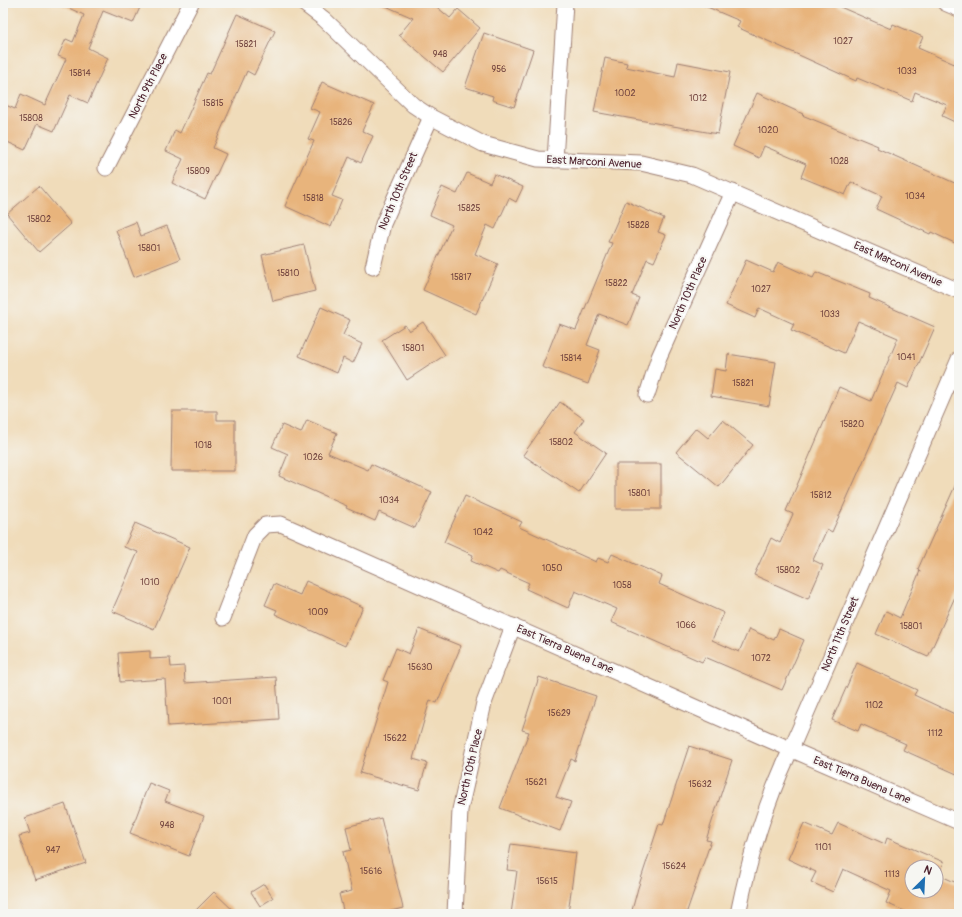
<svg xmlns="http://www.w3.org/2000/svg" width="962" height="917" viewBox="0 0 962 917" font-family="Pangolin,sans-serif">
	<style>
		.building { fill: #e8b47c; fill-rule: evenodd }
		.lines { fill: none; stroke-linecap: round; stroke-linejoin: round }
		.minor-casing { stroke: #9d7e72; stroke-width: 17 }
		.minor { stroke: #fff; stroke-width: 15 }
		.labels { text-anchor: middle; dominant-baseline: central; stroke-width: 4; stroke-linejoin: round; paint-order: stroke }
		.number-label { font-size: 9px; fill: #72443f }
		.street-label { font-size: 11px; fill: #4a1f2b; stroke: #f6f6f2 }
	</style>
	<rect width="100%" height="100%" fill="#f6f6f2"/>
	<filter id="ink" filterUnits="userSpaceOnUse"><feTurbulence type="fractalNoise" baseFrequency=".025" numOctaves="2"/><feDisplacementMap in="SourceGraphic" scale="8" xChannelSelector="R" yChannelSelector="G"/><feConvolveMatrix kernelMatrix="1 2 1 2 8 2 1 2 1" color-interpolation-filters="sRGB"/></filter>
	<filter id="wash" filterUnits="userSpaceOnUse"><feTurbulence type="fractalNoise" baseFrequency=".012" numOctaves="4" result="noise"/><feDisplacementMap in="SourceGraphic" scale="16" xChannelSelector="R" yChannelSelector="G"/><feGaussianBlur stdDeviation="0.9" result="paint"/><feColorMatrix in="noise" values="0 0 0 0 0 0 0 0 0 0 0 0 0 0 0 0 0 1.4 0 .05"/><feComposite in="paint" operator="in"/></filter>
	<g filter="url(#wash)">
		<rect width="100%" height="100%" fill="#f0dcba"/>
		<g id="blocks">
			<!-- building -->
			<g class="building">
				<polygon points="58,3 142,3 133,23 103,11 88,48 108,58 88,103 70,95 54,131 37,124 25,150 3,140 3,104 15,109 21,94 45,105 66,59 58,56 66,39 73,42 84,15"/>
				<polygon points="379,3 432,3 450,18 458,9 480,28 443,72 399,35 413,18"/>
				<polygon points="698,3 831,3 891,29 893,24 923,37 918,48 959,66 959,124 942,116 947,105 915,92 912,101 857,78 856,81 737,27 740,21"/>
				<polygon points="237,14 275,31 254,75 247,71 213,148 226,154 205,199 172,183 183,159 166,151 175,130 180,133 207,73 210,74"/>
				<polygon points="484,33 533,50 514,107 492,100 493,96 465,87"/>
				<polygon points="605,58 627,63 626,67 675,77 678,62 730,72 718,134 594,112"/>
				<polygon points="322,82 374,105 362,131 373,136 361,163 349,157 332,196 342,200 331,227 285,206 314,141 308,139 320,112 310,108"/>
				<polygon points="757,93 803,114 802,115 878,146 877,148 959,185 959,245 931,232 930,234 876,209 882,196 851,182 845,195 801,177 806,164 764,146 759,158 733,146"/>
				<polygon points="467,173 490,183 494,174 523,187 516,202 509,198 495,229 487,225 475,254 498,264 476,314 423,290 452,225 430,215 442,187 457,194"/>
				<polygon points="39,186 71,224 39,252 7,214"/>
				<polygon points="626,201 664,218 658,232 666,235 654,262 647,259 632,295 639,298 628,325 599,314 587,345 600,350 588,384 542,367 559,324 576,330 612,243 608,242"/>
				<polygon points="136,222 141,236 167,226 180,259 134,277 116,230"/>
				<polygon points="304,245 315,291 273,301 262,255"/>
				<polygon points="746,260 773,272 778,262 813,278 816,272 870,294 869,298 935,327 908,388 898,383 832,532 827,529 813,560 823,565 808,599 754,575 771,538 780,543 793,514 786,511 839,387 871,401 898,338 858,321 844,353 791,330 794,324 759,308 755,318 726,305"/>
				<polygon points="321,307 350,320 343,335 362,344 353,363 343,358 337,373 299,356"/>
				<polygon points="423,322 445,355 407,380 382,340 405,325 409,331"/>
				<polygon points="728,354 776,362 769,406 711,396 715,369 726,371"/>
				<polygon points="560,402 584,419 575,432 606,453 579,493 523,455"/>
				<polygon points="172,411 217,411 217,420 235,420 235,471 171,471"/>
				<polygon points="307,420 337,433 328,453 368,470 371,464 432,492 415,528 379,512 375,521 346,508 347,506 279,476 288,454 272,447 282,425 301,433"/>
				<polygon points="723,420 753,445 719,487 676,452 696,428 708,438"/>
				<rect x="616" y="464" width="45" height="45"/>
				<polygon points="959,477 959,588 928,657 876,634 886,611 900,618 920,571 918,569"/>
				<polygon points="465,496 522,522 519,527 596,562 598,558 608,562 612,554 662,576 659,584 724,613 712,640 739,652 749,629 774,640 779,629 804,640 782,690 705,657 702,662 611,622 617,609 575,591 568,608 526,589 529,583 500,570 498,573 471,561 473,555 444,542"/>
				<polygon points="135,523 190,547 154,629 112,611 138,552 124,547"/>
				<polygon points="306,581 363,607 345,646 275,614 277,610 265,605 274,584 300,595"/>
				<polygon points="419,629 461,646 437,703 430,700 413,759 427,763 419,790 360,773 388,682 383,680 396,648 409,654"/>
				<polygon points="150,651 150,659 170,658 171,667 184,666 185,683 276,677 279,719 168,726 165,679 120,682 118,653"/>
				<polygon points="857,663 917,690 914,695 959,716 959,775 903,750 906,744 861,724 858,731 832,720"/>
				<polygon points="539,677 596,696 575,761 571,759 556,797 571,802 560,831 500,808 529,732 522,730"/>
				<polygon points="689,746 732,760 706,840 711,841 686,914 631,914 638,888 659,824 663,825"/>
				<polygon points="149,783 169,791 165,801 204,816 189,856 130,833"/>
				<polygon points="65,804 86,863 35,880 19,836 30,833 25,818"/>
				<polygon points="381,818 403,908 379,914 344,914 339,894 352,891 343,852 351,850 346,827"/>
				<path d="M 804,823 L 832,835 L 838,823 L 885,844 L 887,838 L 944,862 L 939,875 L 959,884 L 959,914 L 911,914 L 886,903 L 891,891 L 843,869 L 833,892 L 811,882 L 816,872 L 788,859 ZM 912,867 L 936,867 L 936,891 L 912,891 Z"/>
				<polygon points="511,844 576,853 568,914 511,914 517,871 507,870"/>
				<polygon points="264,884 273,898 260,906 251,892"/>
				<polygon points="214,892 237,914 192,914"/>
			</g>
		</g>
	</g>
	<g filter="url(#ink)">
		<use href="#blocks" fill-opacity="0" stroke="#9d7e72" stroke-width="1"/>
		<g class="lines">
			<!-- minor casing -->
			<g class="minor-casing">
				<g id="minor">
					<polyline points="303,3 324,19 413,105 431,117 483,144 538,159 641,163 692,175 959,291"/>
					<polyline points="945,3 959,9"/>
					<polyline points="555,160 565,3"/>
					<polyline points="106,168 191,3"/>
					<polyline points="373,267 383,224 431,117"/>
					<polyline points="647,395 659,357 733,192"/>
					<polyline points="223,618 255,535 265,525 281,524 767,739 959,822"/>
					<polyline points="455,914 460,810 484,703 513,626"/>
					<path d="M 738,914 C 750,855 765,804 791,749 L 959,359"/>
				</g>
			</g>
			<!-- minor -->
			<use href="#minor" class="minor"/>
		</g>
	</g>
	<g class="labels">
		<!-- number labels -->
		<g class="number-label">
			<text x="843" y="41">1027</text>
			<text x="246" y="44">15821</text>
			<text x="440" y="54">948</text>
			<text x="499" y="69">956</text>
			<text x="907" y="71">1033</text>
			<text x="80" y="73">15814</text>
			<text x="625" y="93">1002</text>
			<text x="698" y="98">1012</text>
			<text x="213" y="103">15815</text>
			<text x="31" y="118">15808</text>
			<text x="341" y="122">15826</text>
			<text x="768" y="130">1020</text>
			<text x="839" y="161">1028</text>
			<text x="198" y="171">15809</text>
			<text x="915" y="196">1034</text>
			<text x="313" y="198">15818</text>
			<text x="469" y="208">15825</text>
			<text x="39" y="219">15802</text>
			<text x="638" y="225">15828</text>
			<text x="149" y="248">15801</text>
			<text x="288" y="273">15810</text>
			<text x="461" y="277">15817</text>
			<text x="616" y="283">15822</text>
			<text x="761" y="289">1027</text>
			<text x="830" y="314">1033</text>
			<text x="413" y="348">15801</text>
			<text x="906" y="357">1041</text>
			<text x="571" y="358">15814</text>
			<text x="743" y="383">15821</text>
			<text x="852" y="424">15820</text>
			<text x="561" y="442">15802</text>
			<text x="203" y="445">1018</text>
			<text x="313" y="457">1026</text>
			<text x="639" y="493">15801</text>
			<text x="821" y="495">15812</text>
			<text x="389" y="500">1034</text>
			<text x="483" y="532">1042</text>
			<text x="552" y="568">1050</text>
			<text x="788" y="570">15802</text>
			<text x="150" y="582">1010</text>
			<text x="622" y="585">1058</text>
			<text x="318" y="612">1009</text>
			<text x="686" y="625">1066</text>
			<text x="911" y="626">15801</text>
			<text x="761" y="658">1072</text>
			<text x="420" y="667">15630</text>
			<text x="222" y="701">1001</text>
			<text x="874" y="705">1102</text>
			<text x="559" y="713">15629</text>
			<text x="935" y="733">1112</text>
			<text x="395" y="738">15622</text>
			<text x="536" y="782">15621</text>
			<text x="700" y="784">15632</text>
			<text x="167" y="825">948</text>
			<text x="823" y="847">1101</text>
			<text x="53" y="850">947</text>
			<text x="674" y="866">15624</text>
			<text x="371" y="871">15616</text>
			<text x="892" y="874">1113</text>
			<text x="547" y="881">15615</text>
		</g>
		<!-- street labels -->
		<g class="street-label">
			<text transform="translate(148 86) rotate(-63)">North 9th Place</text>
			<text transform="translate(594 162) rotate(3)">East Marconi Avenue</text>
			<text transform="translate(398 191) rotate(-67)">North 10th Street</text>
			<text transform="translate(898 264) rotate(24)">East Marconi Avenue</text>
			<text transform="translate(688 293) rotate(-66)">North 10th Place</text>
			<text transform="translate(840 634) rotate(-67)">North 11th Street</text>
			<text transform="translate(565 649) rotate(24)">East Tierra Buena Lane</text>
			<text transform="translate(470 767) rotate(-77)">North 10th Place</text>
			<text transform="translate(862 780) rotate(23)">East Tierra Buena Lane</text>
		</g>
	</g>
	<!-- margin -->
	<rect width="962" height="917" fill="none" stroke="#f6f6f2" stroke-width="16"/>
	<!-- north arrow -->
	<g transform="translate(924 879) rotate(24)"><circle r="19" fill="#f6f6f2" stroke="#b1a0a2"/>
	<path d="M0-3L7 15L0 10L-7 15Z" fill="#1f6fb2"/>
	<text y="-6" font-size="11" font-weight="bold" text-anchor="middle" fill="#4a1f2b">N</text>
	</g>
</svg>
